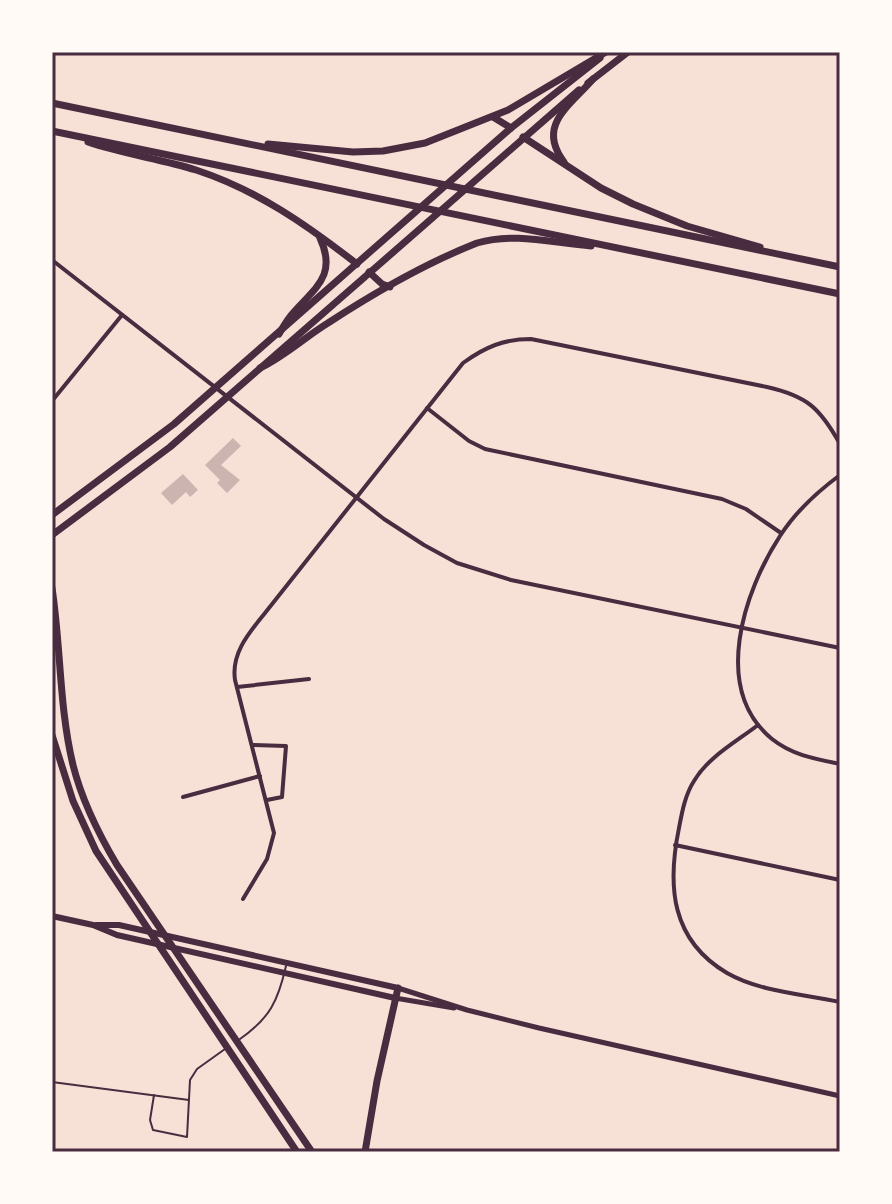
<svg xmlns="http://www.w3.org/2000/svg" width="892" height="1204" viewBox="0 0 892 1204" font-family="Figtree,sans-serif">
	<style>
		.building { fill: #ccb4b1 }
		.lines { fill: none; stroke-linecap: round; stroke-linejoin: round }
		.service { stroke: #4a2c40; stroke-width: 2 }
		.minor { stroke: #4a2c40; stroke-width: 4 }
		.tertiary { stroke: #4a2c40; stroke-width: 5 }
		.secondary { stroke: #4a2c40; stroke-width: 6 }
		.primary { stroke: #4a2c40; stroke-width: 7 }
		.trunk { stroke: #4a2c40; stroke-width: 7 }
		.neatline { fill: none; stroke: #4a2c40; stroke-width: 3 }
	</style>
	<rect width="100%" height="100%" fill="#f7e1d7"/>
	<!-- building -->
	<g class="building">
		<polygon points="233,438 241,446 221,465 240,480 227,493 217,483 220,480 205,465"/>
		<polygon points="183,474 198,490 190,497 186,492 172,505 161,493"/>
	</g>
	<g class="lines">
		<!-- service -->
		<g class="service">
			<path d="M 240,1039 C 270,1018 278,1001 286,966"/>
			<polyline points="52,1082 189,1100"/>
			<polyline points="154,1095 150,1120 153,1130 187,1137 190,1080 197,1069 225,1049"/>
		</g>
		<!-- minor -->
		<g class="minor">
			<polyline points="52,260 384,519 424,545 457,563 511,580 840,648"/>
			<polyline points="52,401 122,315"/>
			<polyline points="427,408 469,441 485,449 722,499 746,509 781,533"/>
			<path d="M 840,475 C 817,492 796,511 780,536 C 744,591 711,689 772,739 C 792,755 815,759 840,764"/>
			<polyline points="237,687 309,679"/>
			<path d="M 758,725 C 736,742 708,757 694,781 C 685,795 682,812 679,828 C 667,886 671,940 727,973 C 760,992 804,994 840,1002"/>
			<polyline points="252,745 286,746 282,797 267,800"/>
			<polyline points="183,797 260,776"/>
			<polyline points="675,845 840,880"/>
			<path d="M 243,899 L 267,859 L 274,833 L 235,680 C 231,653 249,633 265,613 L 463,363 C 485,347 504,339 531,339 L 767,387 C 807,396 820,408 840,444"/>
		</g>
		<!-- tertiary -->
		<g class="tertiary">
			<polyline points="398,988 467,1010 539,1028 840,1096"/>
			<polyline points="395,998 454,1008"/>
		</g>
		<!-- secondary -->
		<g class="secondary">
			<polyline points="52,916 93,925 117,935 395,998"/>
			<polyline points="96,925 119,925 398,988"/>
		</g>
		<!-- primary -->
		<g class="primary">
			<polyline points="588,83 628,52"/>
			<polyline points="52,515 174,424 511,128 600,58"/>
			<polyline points="52,535 170,447 579,90"/>
			<path d="M 52,588 C 61,647 59,707 73,765 C 82,801 98,833 117,865 L 312,1152"/>
			<polyline points="52,735 73,801 96,851 297,1152"/>
			<polyline points="365,1152 377,1081 398,988"/>
		</g>
		<!-- trunk -->
		<g class="trunk">
			<polyline points="52,103 840,267"/>
			<polyline points="493,117 511,128"/>
			<polyline points="52,131 840,294"/>
			<polyline points="523,137 601,188 633,204 687,226 760,247"/>
			<path d="M 88,142 C 123,154 161,159 196,170 C 257,190 307,225 357,264"/>
			<polyline points="268,144 353,152 383,151 425,143 508,110 606,52"/>
			<path d="M 564,162 C 536,125 570,106 593,79"/>
			<polyline points="369,272 382,284 390,287"/>
			<path d="M 279,334 C 283,327 288,318 294,312 C 316,287 337,275 320,238"/>
			<path d="M 260,368 C 285,356 305,337 328,323 C 374,293 426,263 477,243 C 516,232 552,243 591,246"/>
		</g>
	</g>
	<!-- border -->
	<rect width="892" height="1204" fill="none" stroke="#fffaf5" stroke-width="108"/>
	<rect x="54" y="54" width="784" height="1096" class="neatline"/>
</svg>
